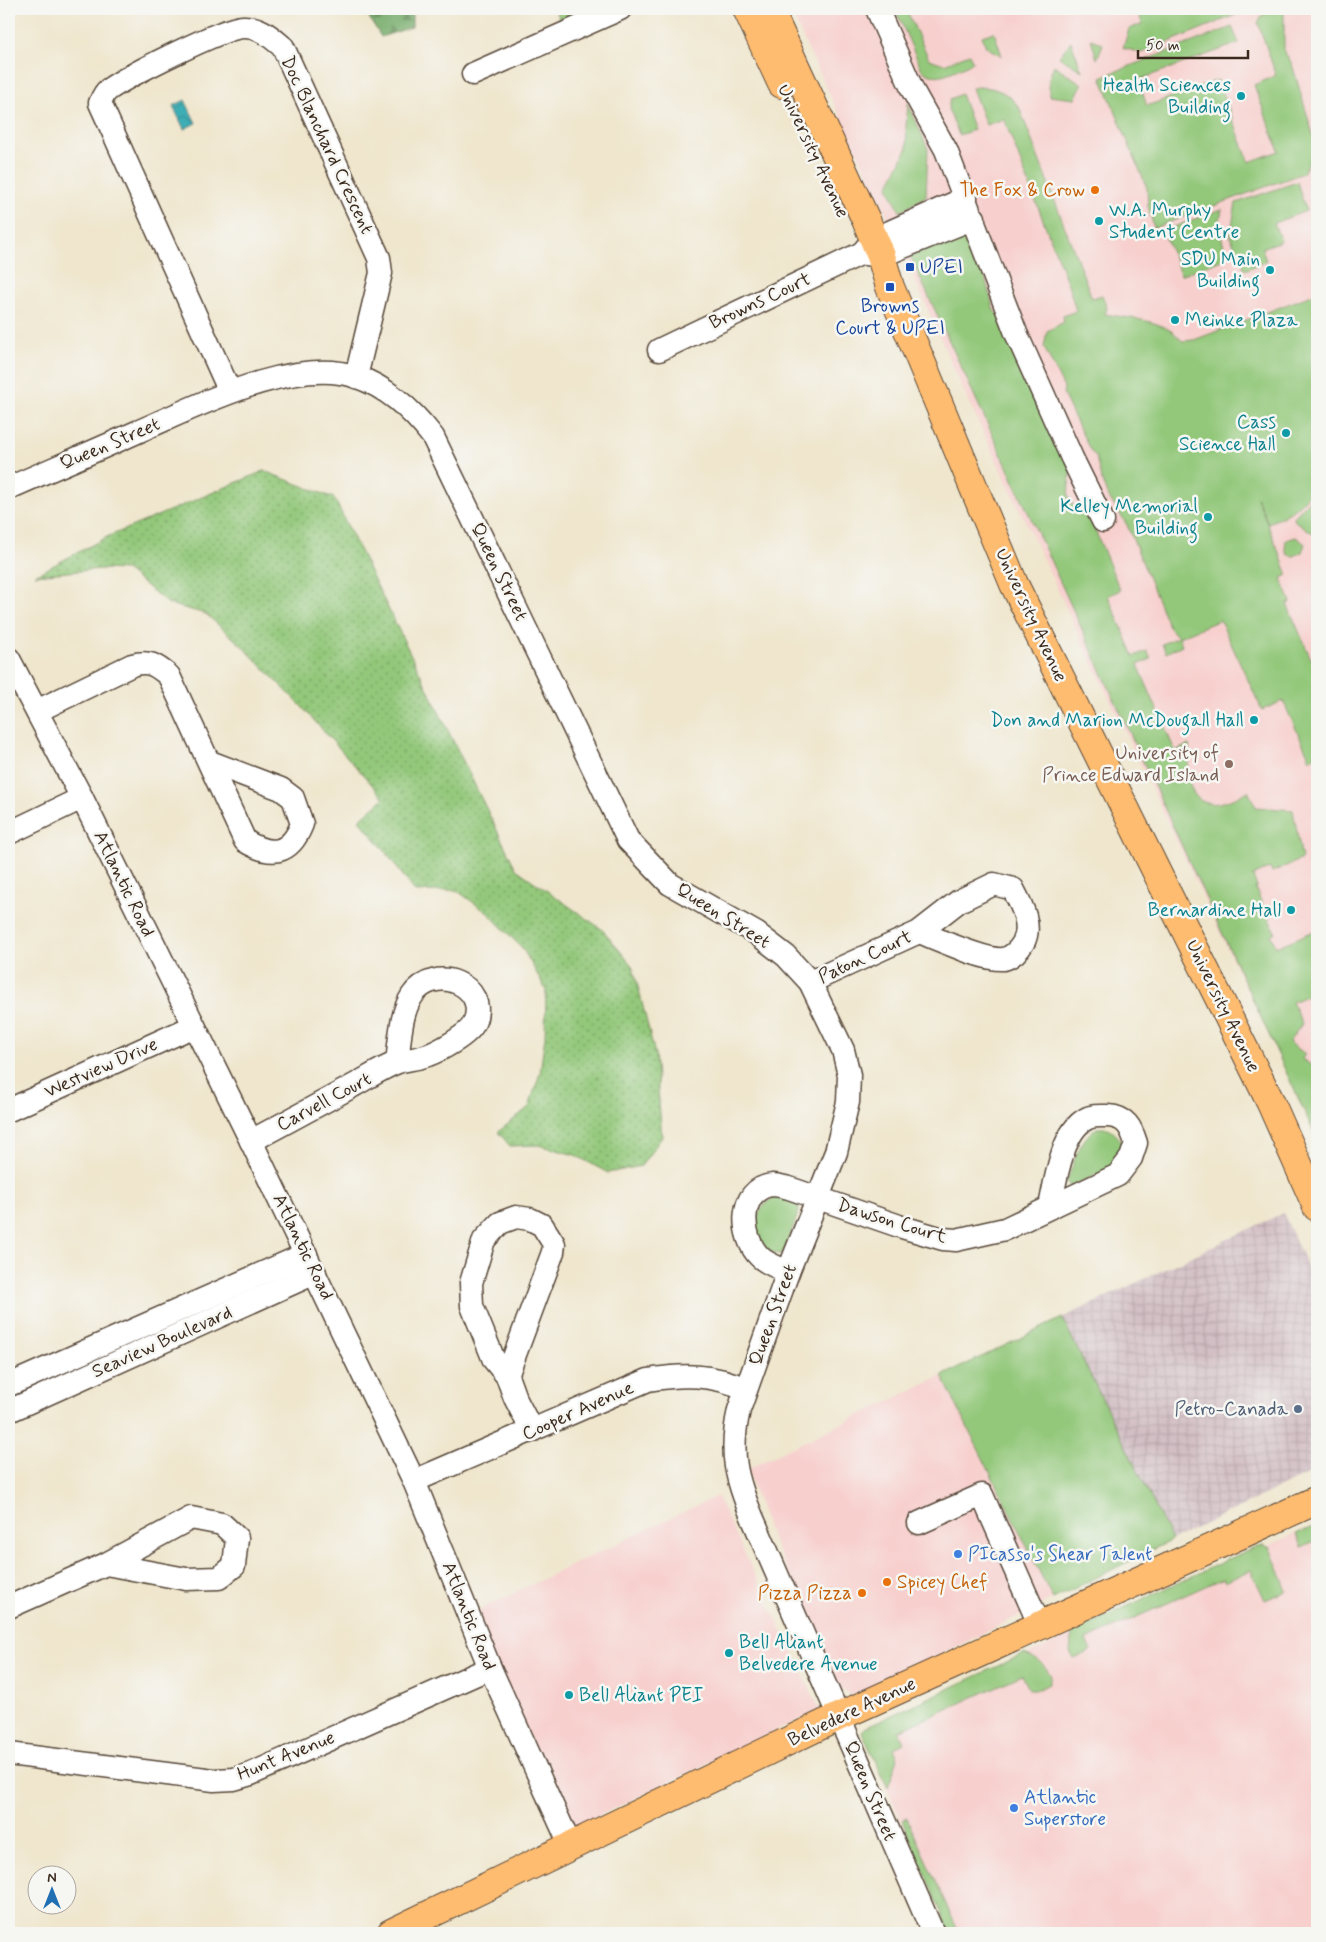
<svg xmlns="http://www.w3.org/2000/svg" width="1326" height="1942" viewBox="0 0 1326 1942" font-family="Mynerve,sans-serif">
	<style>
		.built { fill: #f7d0ce }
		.industrial { fill: url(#industrial-grid) }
		.grass { fill: #93c87a; stroke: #67794c }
		.forest { fill: url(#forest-firs); stroke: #586b44 }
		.park { fill: url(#park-dots); stroke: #67794c }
		.water { fill: url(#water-waves); stroke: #3c6c6a }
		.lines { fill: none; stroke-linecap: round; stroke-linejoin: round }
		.minor-casing { stroke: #564638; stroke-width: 25 }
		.major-casing { stroke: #564638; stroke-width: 30 }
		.minor { stroke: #fff; stroke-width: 22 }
		.major { stroke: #febc70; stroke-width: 28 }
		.culture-dot { fill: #0f9aa8; stroke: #f6f6f2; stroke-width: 2 }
		.food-dot { fill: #e8710a; stroke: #f6f6f2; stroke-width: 2 }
		.transit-dot { fill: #1a4fb4; stroke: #f6f6f2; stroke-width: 2 }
		.education-dot { fill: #8d6e63; stroke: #f6f6f2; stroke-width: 2 }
		.service-dot { fill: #5c6f8a; stroke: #f6f6f2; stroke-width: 2 }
		.shop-dot { fill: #3f7fe0; stroke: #f6f6f2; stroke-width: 2 }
		.labels { text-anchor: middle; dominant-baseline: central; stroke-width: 5; stroke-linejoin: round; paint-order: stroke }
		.culture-label { font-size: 19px; fill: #0d838f; stroke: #f6f6f2; text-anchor: end }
		.street-label { font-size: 19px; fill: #3b2a1e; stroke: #f6f6f2 }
		.food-label { font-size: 19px; fill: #c56008; stroke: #f6f6f2; text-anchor: end }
		.transit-label { font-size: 19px; fill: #164399; stroke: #f6f6f2; text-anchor: start }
		.education-label { font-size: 19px; fill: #785e54; stroke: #f6f6f2; text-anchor: end }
		.service-label { font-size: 19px; fill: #4e5e75; stroke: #f6f6f2; text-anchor: end }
		.shop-label { font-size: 19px; fill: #366cbe; stroke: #f6f6f2; text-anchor: start }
	</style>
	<defs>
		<pattern id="industrial-grid" width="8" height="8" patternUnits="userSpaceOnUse" patternTransform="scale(1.25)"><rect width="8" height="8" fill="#d2bec4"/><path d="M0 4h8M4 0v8" fill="none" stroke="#b5a3a8"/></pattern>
		<pattern id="forest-firs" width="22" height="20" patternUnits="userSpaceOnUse" patternTransform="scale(1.25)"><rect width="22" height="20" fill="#76ac6a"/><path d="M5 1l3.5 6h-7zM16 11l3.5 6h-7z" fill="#628c57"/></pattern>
		<pattern id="park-dots" width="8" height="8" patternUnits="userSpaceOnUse" patternTransform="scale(1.25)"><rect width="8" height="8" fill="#93c87a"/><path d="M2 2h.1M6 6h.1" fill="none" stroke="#79a363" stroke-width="1.8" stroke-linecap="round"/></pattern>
		<pattern id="water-waves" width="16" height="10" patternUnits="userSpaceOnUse" patternTransform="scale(1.25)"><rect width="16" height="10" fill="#3daeb5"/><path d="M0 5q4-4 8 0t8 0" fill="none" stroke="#348e93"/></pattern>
	</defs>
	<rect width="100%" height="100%" fill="#f6f6f2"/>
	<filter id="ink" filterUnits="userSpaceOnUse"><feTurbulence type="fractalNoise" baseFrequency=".02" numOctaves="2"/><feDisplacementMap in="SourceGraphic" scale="10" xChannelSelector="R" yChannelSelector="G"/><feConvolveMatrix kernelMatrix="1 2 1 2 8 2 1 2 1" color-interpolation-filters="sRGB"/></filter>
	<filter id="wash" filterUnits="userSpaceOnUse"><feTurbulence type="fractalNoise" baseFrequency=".0096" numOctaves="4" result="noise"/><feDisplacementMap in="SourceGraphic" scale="20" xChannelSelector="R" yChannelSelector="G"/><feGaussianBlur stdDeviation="1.12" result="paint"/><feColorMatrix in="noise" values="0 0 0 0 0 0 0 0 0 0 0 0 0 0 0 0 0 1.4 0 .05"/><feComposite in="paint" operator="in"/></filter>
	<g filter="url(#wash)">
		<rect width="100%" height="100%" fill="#efe6cd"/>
		<!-- built -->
		<g class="built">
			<polygon points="789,9 1317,9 1317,1137 964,392 875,189"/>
			<polygon points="942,1376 1053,1599 854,1697 840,1688 768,1529 747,1469"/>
			<polygon points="717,1496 820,1710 573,1828 470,1614"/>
			<polygon points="1317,1524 1317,1933 951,1933 862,1732 864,1728"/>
		</g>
		<!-- industrial -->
		<polygon class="industrial" points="1283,1213 1317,1288 1317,1469 1172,1540 1062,1318"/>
		<!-- grass -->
		<g class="grass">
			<polygon points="556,9 595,9 561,24"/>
			<path d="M 895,9 L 906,9 L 929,59 L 944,64 L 969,54 L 973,62 C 958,68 936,84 922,70 Z"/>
			<polygon points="1142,9 1250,9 1142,53 1123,48 1129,29 1142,24 1138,10"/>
			<polygon points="1271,9 1284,9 1284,51 1292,64 1317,148 1303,173 1154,228 1148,206 1147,188 1101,77 1232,27 1239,43 1138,80 1147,106 1218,80 1249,162 1279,151 1254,85 1276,75 1258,23 1262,15 1269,13"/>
			<polygon points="994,32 1002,56 986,47 982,36"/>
			<polygon points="1091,39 1103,44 1097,59"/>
			<polygon points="1071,41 1082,71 1059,57"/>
			<polygon points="1054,65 1082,84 1075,99 1049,96 1049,78"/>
			<path d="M 978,87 C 997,87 1008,93 1019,107 L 1092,298 L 1102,295 L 1107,308 L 1105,314 C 1131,319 1165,319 1182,341 L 1194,340 L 1317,293 L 1317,483 C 1303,504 1292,514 1268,523 L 1257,498 L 1288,575 L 1281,578 L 1291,602 L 1287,604 L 1311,659 L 1314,658 L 1317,666 L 1317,756 L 1310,759 L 1283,701 L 1262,710 L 1220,620 L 1179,637 L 1182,645 L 1166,653 L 1162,644 L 1178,637 L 1169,627 L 1127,525 L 1108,496 L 1101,479 L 1096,457 L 1090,450 L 1063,394 L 1064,388 L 1044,347 L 1047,331 L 1064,322 L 1063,316 L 1076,311 L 1069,287 L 1004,119 L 986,125 L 972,88 Z"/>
			<polygon points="961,94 974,130 959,135 948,109 950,99"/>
			<polygon points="908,103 928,149 926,196 900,212 888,187 907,149 906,126"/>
			<polygon points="1297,182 1306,211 1274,223 1281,241 1262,248 1266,261 1245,270 1230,236 1236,203"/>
			<polygon points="1222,209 1219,227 1227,258 1181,275 1163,231"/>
			<path d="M 954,237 L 965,237 L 975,242 L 994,310 L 1007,327 L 1071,470 C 1067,500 1063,509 1099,511 L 1093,525 L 1120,590 L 1108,596 L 1134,656 L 1147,651 L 1151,659 L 1138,665 L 1175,751 L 1189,745 C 1191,755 1187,763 1188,773 C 1192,814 1221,807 1248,791 L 1256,807 L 1293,810 L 1302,859 L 1272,872 L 1270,868 L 1253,876 L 1257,887 L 1255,888 L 1275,932 L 1271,935 L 1276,947 L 1314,931 L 1317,935 L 1317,991 L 1292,1002 L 1302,1024 L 1289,1042 L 1305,1054 L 1302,1059 L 1317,1069 L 1317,1139 L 910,256 Z"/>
			<polygon points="1317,492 1317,536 1295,521 1294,517"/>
			<polygon points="1296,537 1305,544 1302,552 1294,556 1288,555 1285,548 1286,540"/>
			<path d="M 1097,1128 L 1108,1128 C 1123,1139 1125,1145 1121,1163 L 1070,1187 L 1067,1181 C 1074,1164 1079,1138 1097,1128 Z"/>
			<path d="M 779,1196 L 797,1202 L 799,1211 L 784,1251 L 780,1254 C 747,1250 748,1206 779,1196 Z"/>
			<polygon points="1062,1318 1172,1540 1053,1599 942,1376"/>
			<polygon points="1317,1525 1317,1539 1302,1547 1297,1534"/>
			<polygon points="1264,1545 1270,1548 1287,1591 1265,1600 1251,1570 1225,1582 1223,1578 1086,1640 1091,1651 1074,1659 1070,1652 1072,1632 1257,1546"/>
			<path d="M 1024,1654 C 1038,1659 1044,1663 1051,1676 L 1049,1684 L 1039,1689 L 1029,1689 L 1022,1675 L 899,1731 L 904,1743 L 894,1748 L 898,1758 L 888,1788 L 862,1732 L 864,1728 Z"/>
			<polygon points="907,1818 959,1933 950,1933 902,1820"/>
		</g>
		<!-- forest -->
		<polygon class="forest" points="364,9 412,9 412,27 381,37"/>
		<!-- park -->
		<polygon class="park" points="264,471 334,498 516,869 603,930 633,967 655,1054 662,1137 641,1166 608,1173 575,1155 538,1145 510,1146 498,1132 529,1107 540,1073 545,1036 546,990 523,949 488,913 456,890 415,892 382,847 359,820 384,798 302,707 241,645 206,614 169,604 126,570 101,569 35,575 107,537"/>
		<!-- water -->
		<polygon class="water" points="185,100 196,123 184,129 173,106"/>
	</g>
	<g filter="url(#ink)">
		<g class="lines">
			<!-- minor casing -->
			<g class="minor-casing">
				<g id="minor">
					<polyline points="877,9 913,91 946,150 1016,333 1072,458 1103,521"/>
					<polyline points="473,74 620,9"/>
					<polyline points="866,254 881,256 974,218"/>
					<polyline points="659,350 862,253 874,239 966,198"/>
					<path d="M 230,392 L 100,103 C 102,98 104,93 108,90 C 127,76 222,28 243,27 C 260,26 271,37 283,47 L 379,258 L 381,273 L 356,377"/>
					<path d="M 9,488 C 52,469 95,451 137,432 C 195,407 295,355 357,377 C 389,388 413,411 433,437 L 628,840 L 670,884 L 756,933 L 786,956 L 810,982 L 843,1050 L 849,1075 L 848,1102 L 836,1152 L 788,1272 L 739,1410 C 729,1453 736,1479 753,1519 L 933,1933"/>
					<polyline points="9,659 82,798 251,1141 414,1481 490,1668 571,1847"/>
					<path d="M 37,711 L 132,665 C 149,660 156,665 169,676 L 245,841 C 271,857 290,855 302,824 L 293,798 L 281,789 L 210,762"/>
					<polyline points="9,833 82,798"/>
					<path d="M 810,982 L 919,932 L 959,901 L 994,884 L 1013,889 C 1021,904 1033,926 1023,943 C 1019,950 1011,958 1003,959 C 985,961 938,939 919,932"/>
					<polyline points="9,1110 194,1026"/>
					<path d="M 251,1141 C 285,1123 318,1105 351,1087 C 366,1079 382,1068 398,1062 C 408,1059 418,1059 428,1055 C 439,1051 469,1035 474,1023 C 490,986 435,962 412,996 C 400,1014 400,1042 397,1062"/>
					<path d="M 788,1272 C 780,1268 767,1264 760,1257 C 740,1238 737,1188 773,1185 C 778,1185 784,1187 789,1188 L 902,1227 L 943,1239 L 956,1240 L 1005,1229 L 1118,1175 L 1131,1158 L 1136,1143 C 1131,1127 1126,1117 1108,1116 C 1101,1116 1092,1115 1086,1119 C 1062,1131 1055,1183 1050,1207"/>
					<polyline points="507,1376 553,1252 554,1244 542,1225 530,1219 516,1217 500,1223 484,1240 471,1283 472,1306 494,1360 507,1376 515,1398 532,1431"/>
					<polyline points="9,1385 306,1254"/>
					<polyline points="9,1411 315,1273"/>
					<path d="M 414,1481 L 648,1380 C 683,1374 713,1374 746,1389"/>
					<polyline points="919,1523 982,1495 1040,1626"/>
					<polyline points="9,1607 106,1564 191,1518 222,1524 237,1538 234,1566 219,1578 186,1579 106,1564"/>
					<polyline points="9,1754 214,1780 234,1779 251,1774 490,1668"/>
				</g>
			</g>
			<!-- major casing -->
			<g class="major-casing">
				<g id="major">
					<polyline points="747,9 782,84"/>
					<polyline points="769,9 866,220 881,256 890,287 1014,584 1270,1101 1317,1207"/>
					<polyline points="391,1933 838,1717 1317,1500"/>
				</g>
			</g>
			<!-- minor -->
			<use href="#minor" class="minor"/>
			<!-- major -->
			<use href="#major" class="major"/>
		</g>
	</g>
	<!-- markers -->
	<g class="culture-dot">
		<circle cx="1241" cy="96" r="5"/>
		<circle cx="1099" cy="221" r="5"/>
		<circle cx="1270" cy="270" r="5"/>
		<circle cx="1175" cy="320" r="5"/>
		<circle cx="1286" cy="433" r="5"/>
		<circle cx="1208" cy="517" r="5"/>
		<circle cx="1254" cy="720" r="5"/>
		<circle cx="1291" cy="910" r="5"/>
		<circle cx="729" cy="1653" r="5"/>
		<circle cx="569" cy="1695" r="5"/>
	</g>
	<g class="food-dot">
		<circle cx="1095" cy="190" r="5"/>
		<circle cx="887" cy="1582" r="5"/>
		<circle cx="862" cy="1593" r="5"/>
	</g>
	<g class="transit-dot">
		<rect x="905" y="262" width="10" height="10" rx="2.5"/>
		<rect x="885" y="282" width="10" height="10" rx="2.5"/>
	</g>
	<circle class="education-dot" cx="1229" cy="764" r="5"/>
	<circle class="service-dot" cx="1298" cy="1409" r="5"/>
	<g class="shop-dot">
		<circle cx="958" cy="1554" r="5"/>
		<circle cx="1014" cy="1808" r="5"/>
	</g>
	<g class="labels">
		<!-- culture labels -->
		<g class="culture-label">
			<text x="1231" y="85">Health Sciences<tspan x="1231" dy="22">Building</tspan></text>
			<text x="1109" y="210" text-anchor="start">W.A. Murphy<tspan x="1109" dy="22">Student Centre</tspan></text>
			<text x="1260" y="259">SDU Main<tspan x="1260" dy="22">Building</tspan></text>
			<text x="1185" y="320" text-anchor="start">Meinke Plaza</text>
			<text x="1276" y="422">Cass<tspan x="1276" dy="22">Science Hall</tspan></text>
			<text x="1198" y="506">Kelley Memorial<tspan x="1198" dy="22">Building</tspan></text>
			<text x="1244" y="720">Don and Marion McDougall Hall</text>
			<text x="1281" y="910">Bernardine Hall</text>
			<text x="739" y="1642" text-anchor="start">Bell Aliant<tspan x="739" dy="22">Belvedere Avenue</tspan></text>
			<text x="579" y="1695" text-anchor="start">Bell Aliant PEI</text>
		</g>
		<!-- street labels -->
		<g class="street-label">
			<text transform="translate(327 145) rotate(65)">Doc Blanchard Crescent</text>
			<text transform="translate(813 151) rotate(65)">University Avenue</text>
			<text transform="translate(760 301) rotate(-25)">Browns Court</text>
			<text transform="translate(110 444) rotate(-23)">Queen Street</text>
			<text transform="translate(499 572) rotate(64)">Queen Street</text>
			<text transform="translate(1031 615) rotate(65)">University Avenue</text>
			<text transform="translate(124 884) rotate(64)">Atlantic Road</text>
			<text transform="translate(723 916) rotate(32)">Queen Street</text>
			<text transform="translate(865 957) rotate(-25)">Paton Court</text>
			<text transform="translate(1223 1006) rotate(64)">University Avenue</text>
			<text transform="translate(101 1068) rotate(-24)">Westview Drive</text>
			<text transform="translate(324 1102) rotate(-28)">Carvell Court</text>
			<text transform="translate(892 1221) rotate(17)">Dawson Court</text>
			<text transform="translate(303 1247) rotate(64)">Atlantic Road</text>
			<text transform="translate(773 1315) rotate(-70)">Queen Street</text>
			<text transform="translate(162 1342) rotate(-24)">Seaview Boulevard</text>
			<text transform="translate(578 1411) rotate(-24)">Cooper Avenue</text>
			<text transform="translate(469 1616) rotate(68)">Atlantic Road</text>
			<text transform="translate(852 1712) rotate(-25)">Belvedere Avenue</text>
			<text transform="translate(286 1756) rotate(-22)">Hunt Avenue</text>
			<text transform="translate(870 1791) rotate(67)">Queen Street</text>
		</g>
		<!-- food labels -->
		<g class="food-label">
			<text x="1085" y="190">The Fox &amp; Crow</text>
			<text x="897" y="1582" text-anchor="start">Spicey Chef</text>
			<text x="852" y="1593">Pizza Pizza</text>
		</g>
		<!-- transit labels -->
		<g class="transit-label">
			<text x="920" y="267">UPEI</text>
			<text x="890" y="306" text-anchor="middle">Browns<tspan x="890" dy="22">Court &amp; UPEI</tspan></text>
		</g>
		<!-- education labels -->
		<g class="education-label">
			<text x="1219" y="753">University of<tspan x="1219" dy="22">Prince Edward Island</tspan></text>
		</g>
		<!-- service labels -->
		<g class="service-label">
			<text x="1288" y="1409">Petro-Canada</text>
		</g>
		<!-- shop labels -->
		<g class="shop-label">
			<text x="968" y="1554">PIcasso's Shear Talent</text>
			<text x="1024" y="1797">Atlantic<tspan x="1024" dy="22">Superstore</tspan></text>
		</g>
	</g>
	<!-- margin -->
	<rect width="1326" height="1942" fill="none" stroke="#f6f6f2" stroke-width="30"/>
	<!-- north arrow -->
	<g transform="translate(52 1890)"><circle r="24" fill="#f6f6f2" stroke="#aba49d"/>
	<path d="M0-4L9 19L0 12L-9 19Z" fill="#1f6fb2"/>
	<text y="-8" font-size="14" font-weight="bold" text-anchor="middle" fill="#3b2a1e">N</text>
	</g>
	<!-- scale -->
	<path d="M1138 50v8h110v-8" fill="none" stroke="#3b2a1e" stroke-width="2.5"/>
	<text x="1146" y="50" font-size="15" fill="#3b2a1e" stroke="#f6f6f2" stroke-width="4" paint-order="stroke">50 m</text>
</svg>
